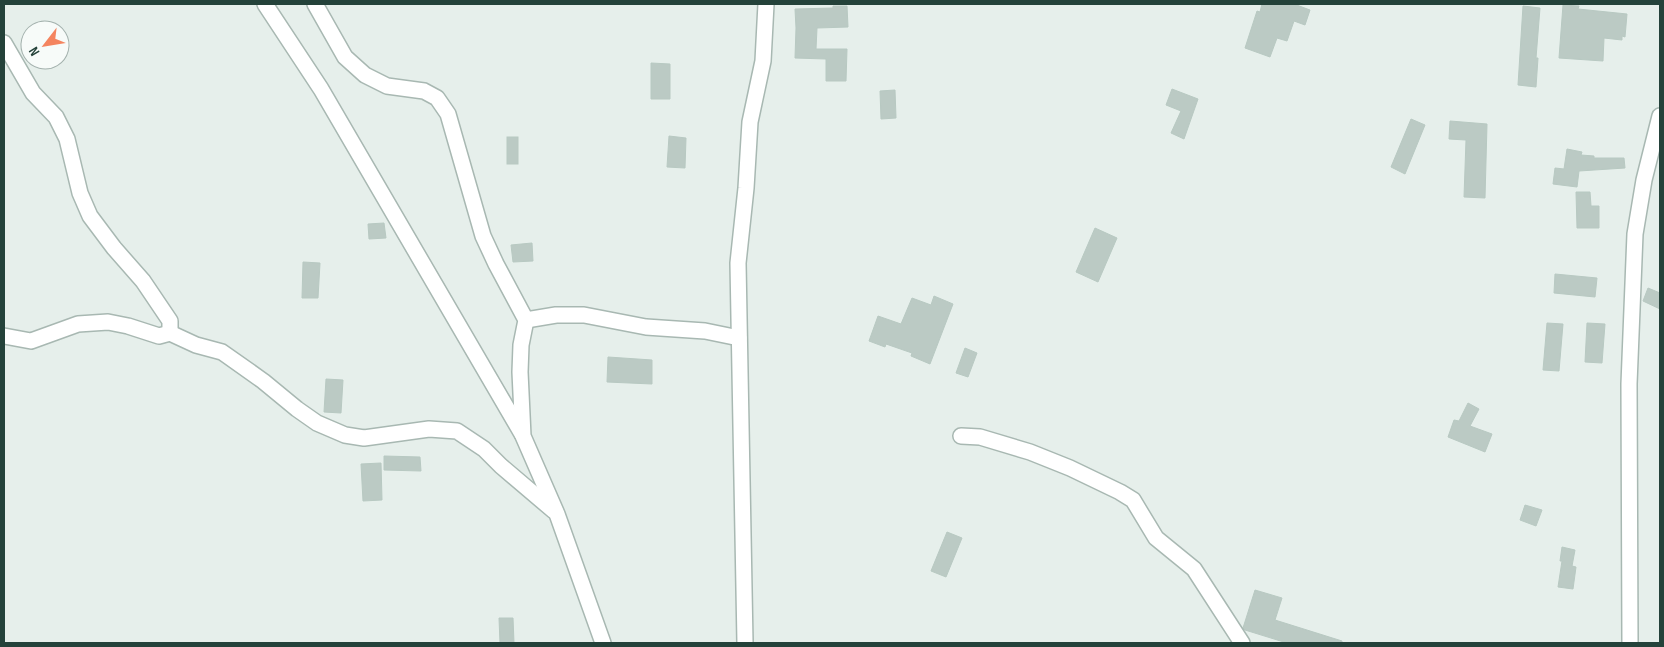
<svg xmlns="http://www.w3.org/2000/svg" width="1664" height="647" viewBox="0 0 1664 647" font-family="'Sofia Sans Condensed',sans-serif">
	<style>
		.building { fill: #bbcac4; stroke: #b8c9c2 }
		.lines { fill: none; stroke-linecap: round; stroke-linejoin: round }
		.minor-casing { stroke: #a8b8b2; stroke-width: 18 }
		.minor { stroke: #fff; stroke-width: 15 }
	</style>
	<rect width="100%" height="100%" fill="#e6efeb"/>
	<!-- building -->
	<g class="building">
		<polygon points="1262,4 1294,4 1310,10 1305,25 1294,21 1287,41 1277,38 1270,57 1245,48 1257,11 1260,12"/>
		<polygon points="1563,5 1579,6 1578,9 1627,14 1625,37 1622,36 1622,40 1604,38 1603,61 1559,58"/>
		<polygon points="833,6 847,6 848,27 817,28 816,49 847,49 846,81 826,81 826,59 795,58 796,28 795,9 833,8"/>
		<polygon points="1523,6 1540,8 1536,58 1538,58 1536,87 1518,85"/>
		<polygon points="651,63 670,64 670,99 651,99"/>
		<polygon points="1172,89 1198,99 1184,139 1171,133 1181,111 1166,105"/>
		<polygon points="895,90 896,118 881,119 880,91"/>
		<polygon points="1411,119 1425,125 1405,174 1391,167"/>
		<polygon points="1450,121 1487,124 1485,198 1464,197 1466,140 1449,139"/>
		<polygon points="669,136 686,138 685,168 667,167"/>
		<rect x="507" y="137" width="11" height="27"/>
		<polygon points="1567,149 1582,152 1581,155 1594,156 1594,158 1624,158 1625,168 1579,171 1577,187 1553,184 1555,168 1564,169"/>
		<polygon points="1576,192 1590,192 1591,206 1599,206 1599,228 1577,228"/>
		<polygon points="384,223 386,238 369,239 368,224"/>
		<polygon points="1095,228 1117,238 1098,282 1076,272"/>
		<polygon points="532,243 533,261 513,262 511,245"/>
		<polygon points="303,262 320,263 318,298 302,298"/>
		<polygon points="1555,274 1597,278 1595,297 1554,293"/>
		<polygon points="1648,288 1660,293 1660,309 1643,301"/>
		<polygon points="934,296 953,304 930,364 911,356 912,353 886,344 885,347 869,341 878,316 901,324 912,298 931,305"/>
		<polygon points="1547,323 1563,324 1559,371 1543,370"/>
		<polygon points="1587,323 1605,324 1602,363 1585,362"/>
		<polygon points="965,348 977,353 968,377 956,373"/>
		<polygon points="608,357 652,360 652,384 607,382"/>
		<polygon points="326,379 343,380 341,413 324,412"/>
		<polygon points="1468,403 1479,409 1470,426 1492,434 1485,452 1448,437 1454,420 1459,421"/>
		<polygon points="384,456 420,457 421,471 384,470"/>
		<polygon points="381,463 382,500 363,501 361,464"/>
		<polygon points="1525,505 1542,510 1536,526 1520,520"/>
		<polygon points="947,532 962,538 946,577 931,571"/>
		<polygon points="1562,547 1575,550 1572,566 1576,567 1573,589 1558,587 1562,561 1560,561"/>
		<polygon points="1255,590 1282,598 1275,620 1342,641 1342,643 1287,643 1245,630 1243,628"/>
		<polygon points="499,618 513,618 514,643 500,643"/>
	</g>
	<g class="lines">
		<!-- minor casing -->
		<g class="minor-casing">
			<g id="minor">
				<polyline points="265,4 321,89 522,434"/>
				<polyline points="315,4 345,57 365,75 387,86 424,91 437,98 448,114 483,236 496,264 526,320 521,345 520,372 523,436 557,514 603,643"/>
				<polyline points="4,43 33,93 56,117 67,139 80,193 90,216 114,248 143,281 170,321 170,333"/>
				<polyline points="526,320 556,315 584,315 646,327 705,331 739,338"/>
				<polyline points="4,336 31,341 78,324 108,322 128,326 159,336 170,333 196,345 222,352 263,381 297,409 317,423 345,435 364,438 429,429 457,431 484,449 501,466 554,511"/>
				<polyline points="961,436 980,437 1030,452 1070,468 1120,492 1133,500 1156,538 1194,569 1242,643"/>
				<polyline points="745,643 738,263 746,188 750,122 763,61 766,4"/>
				<polyline points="1630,643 1629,384 1635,234 1644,180 1660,116"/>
			</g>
		</g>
		<!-- minor -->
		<use href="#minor" class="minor"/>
	</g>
	<!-- border -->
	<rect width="1664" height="647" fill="none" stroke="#24423a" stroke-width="10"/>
	<!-- north arrow -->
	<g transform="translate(45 45) rotate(239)"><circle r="24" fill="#f7fbf9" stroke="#a3b1ad"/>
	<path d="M0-4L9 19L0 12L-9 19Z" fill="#f4845f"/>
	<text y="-8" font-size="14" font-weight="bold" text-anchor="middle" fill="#24423a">N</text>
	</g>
</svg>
